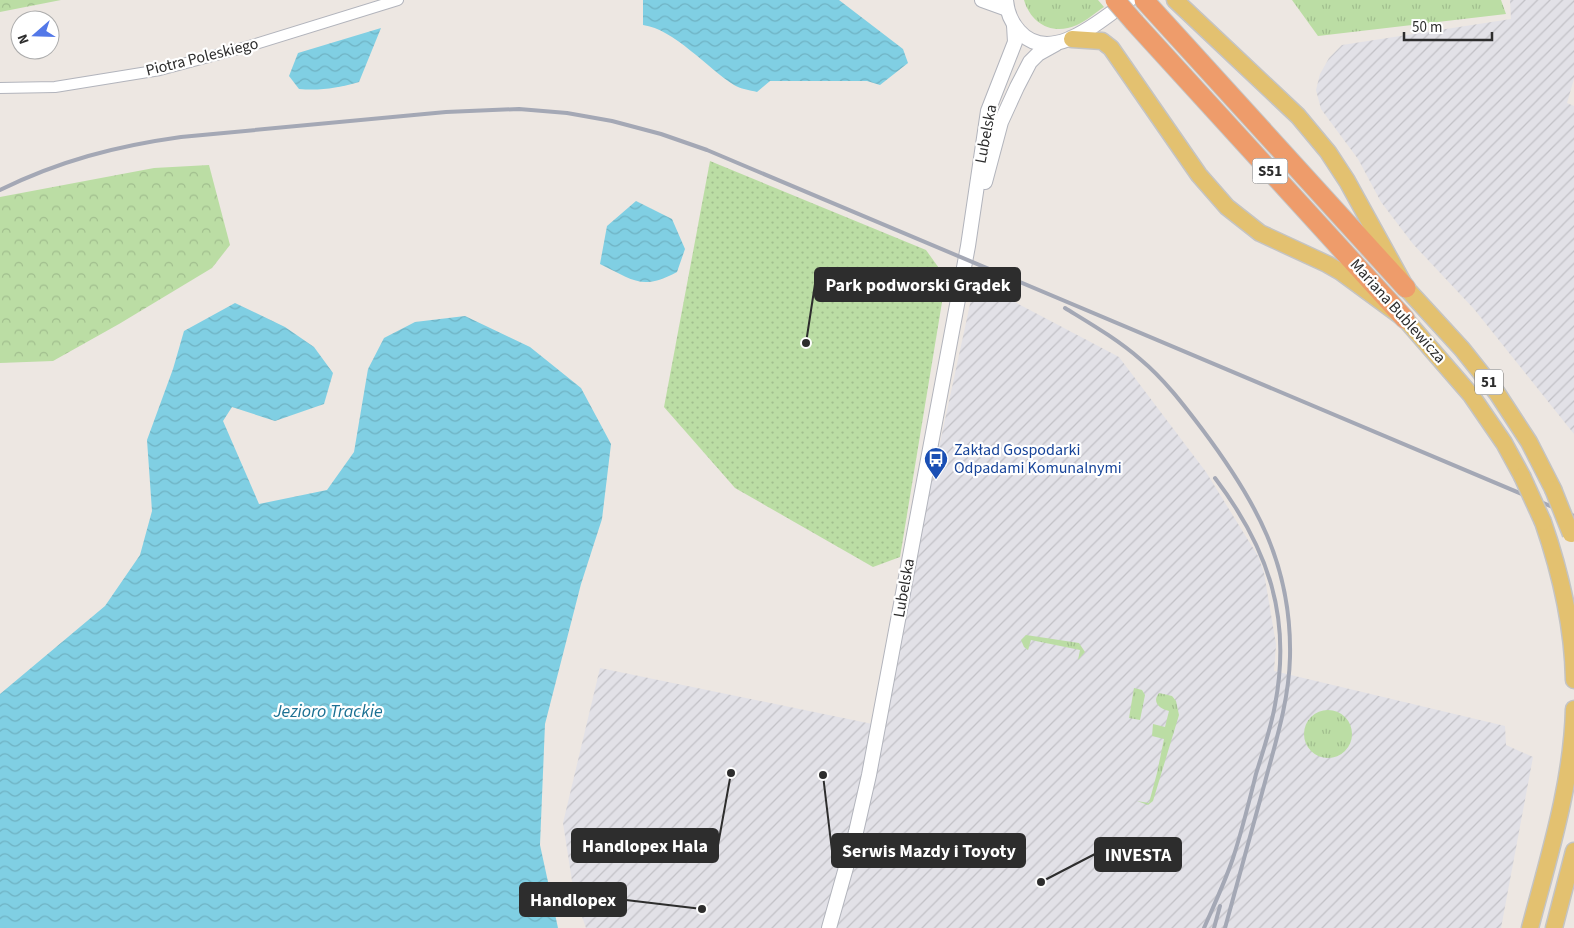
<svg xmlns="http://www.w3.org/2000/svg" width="1574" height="928" viewBox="0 0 1574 928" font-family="'Source Sans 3',sans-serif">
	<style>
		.industrial { fill: url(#industrial-furrows) }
		.grass { fill: url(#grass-tufts) }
		.forest { fill: url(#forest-crowns) }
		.park { fill: url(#park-dots) }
		.water { fill: url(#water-waves) }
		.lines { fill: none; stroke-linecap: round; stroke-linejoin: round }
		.street-casing { stroke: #b2b4bc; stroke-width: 12 }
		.secondary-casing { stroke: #b2b4bc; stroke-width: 16 }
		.primary-casing { stroke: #c4c4c4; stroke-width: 19 }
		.highway-casing { stroke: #c4c4c4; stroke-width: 21 }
		.street { stroke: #fff; stroke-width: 10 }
		.secondary { stroke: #fff; stroke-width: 14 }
		.primary { stroke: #e3c170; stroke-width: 16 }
		.highway { stroke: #ee9c6b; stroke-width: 19 }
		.rail { stroke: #a4a8b5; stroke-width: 4 }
		.primary-bridge-casing { stroke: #c4c4c4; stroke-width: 19; stroke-linecap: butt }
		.highway-bridge-casing { stroke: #c4c4c4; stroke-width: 21; stroke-linecap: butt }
		.primary-bridge { stroke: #e3c170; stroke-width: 16 }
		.highway-bridge { stroke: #ee9c6b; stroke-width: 19 }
		.labels { text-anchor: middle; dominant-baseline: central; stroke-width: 4.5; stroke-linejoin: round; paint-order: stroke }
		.shield { fill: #fff; stroke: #6c6c6c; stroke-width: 1 }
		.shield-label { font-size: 15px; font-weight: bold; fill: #2d2d2d }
		.street-label { font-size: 16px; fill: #2d2d2d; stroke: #fff }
		.transit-label { font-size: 16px; fill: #164399; stroke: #fff; text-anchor: start }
		.water-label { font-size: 18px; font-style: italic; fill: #1c7193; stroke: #fff }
		.leader { fill: none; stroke: #2d2d2d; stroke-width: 2 }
		.callout-dot { fill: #2d2d2d; stroke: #fff; stroke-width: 2 }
		.callout { fill: #2d2d2d; stroke: #2d2d2d; stroke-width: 2 }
		.callout-label { font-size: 18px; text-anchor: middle; font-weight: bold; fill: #fff }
	</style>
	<defs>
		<pattern id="industrial-furrows" width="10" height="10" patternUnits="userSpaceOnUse" patternTransform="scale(1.25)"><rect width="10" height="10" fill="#e2e1e7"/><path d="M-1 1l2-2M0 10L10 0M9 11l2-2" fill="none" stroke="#c2c1c6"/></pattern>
		<pattern id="grass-tufts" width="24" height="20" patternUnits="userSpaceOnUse" patternTransform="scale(1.25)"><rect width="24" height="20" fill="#bbdda4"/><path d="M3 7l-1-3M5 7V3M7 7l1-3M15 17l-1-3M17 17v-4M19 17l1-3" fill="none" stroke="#a1be8e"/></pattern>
		<pattern id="forest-crowns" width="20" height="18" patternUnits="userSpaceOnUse" patternTransform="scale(1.25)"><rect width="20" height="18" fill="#bbdda4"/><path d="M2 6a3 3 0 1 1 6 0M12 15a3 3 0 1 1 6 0" fill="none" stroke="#a1be8e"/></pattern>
		<pattern id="park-dots" width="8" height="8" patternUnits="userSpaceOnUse" patternTransform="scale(1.25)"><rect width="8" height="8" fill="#bbdda4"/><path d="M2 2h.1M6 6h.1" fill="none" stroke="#a1be8e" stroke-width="1.8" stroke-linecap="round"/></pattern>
		<pattern id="water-waves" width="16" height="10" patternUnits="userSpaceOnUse" patternTransform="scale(1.25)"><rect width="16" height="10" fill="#80cfe3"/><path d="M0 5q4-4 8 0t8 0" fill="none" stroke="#6fb2c3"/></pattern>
	</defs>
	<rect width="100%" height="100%" fill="#ede7e2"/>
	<!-- industrial -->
	<g class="industrial">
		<polygon points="1510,0 1574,0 1574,79 1567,103 1574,106 1574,434 1474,309 1413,244 1381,202 1358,159 1321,109 1316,90 1320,74 1329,58 1342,45 1511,19"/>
		<polygon points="975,281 1119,357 1206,472 1258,556 1264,573 1276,644 1274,671 1505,726 1506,745 1533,757 1501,928 586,928 574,894 563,823 600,668 882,726 914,563"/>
	</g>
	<!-- grass -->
	<g class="grass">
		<path d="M 1024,0 L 1098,0 L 1104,7 C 1095,13 1086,21 1077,25 C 1053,36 1031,24 1024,0 Z"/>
		<polygon points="1292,0 1501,0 1506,14 1318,36"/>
		<polygon points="1026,635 1079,643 1085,652 1078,660 1080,650 1031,640 1028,650 1024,647 1021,640"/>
		<polygon points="1134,688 1142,690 1145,695 1140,720 1129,718"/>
		<path d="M 1159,693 L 1172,696 L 1176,701 L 1179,715 L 1153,801 L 1148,805 L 1137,801 L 1149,803 L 1157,773 L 1164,739 L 1152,736 L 1153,724 L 1165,727 L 1169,711 C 1161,709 1151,703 1159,693 Z"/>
		<circle cx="1328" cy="734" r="24"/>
	</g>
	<!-- forest -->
	<g class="forest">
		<polygon points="0,0 61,0 0,12"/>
		<polygon points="209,165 230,245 212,268 119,324 53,361 0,363 0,197 154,168"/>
	</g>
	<!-- park -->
	<polygon class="park" points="710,161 926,250 946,278 900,557 873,567 735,488 664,407"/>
	<!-- water -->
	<g class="water">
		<path d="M 643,0 L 839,0 L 903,49 L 908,63 L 880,85 L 867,81 L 770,81 L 757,92 C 750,90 740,89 734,85 C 707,68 674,29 643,25 Z"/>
		<path d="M 381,28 L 359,82 C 338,88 320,91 299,89 L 289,76 L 298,53 Z"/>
		<path d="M 636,201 L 672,219 L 685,249 L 677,272 C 642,291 633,280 600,264 L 607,226 Z"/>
		<polygon points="235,303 285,327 314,347 333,373 324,404 275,421 232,407 223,421 259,504 327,490 354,452 368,369 384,338 415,322 465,316 530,347 581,388 611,444 602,519 581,584 545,724 540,845 558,928 0,928 0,694 105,606 140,555 152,511 147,440 173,369 184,331"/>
	</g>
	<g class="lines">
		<!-- street casing -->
		<g class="street-casing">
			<polyline id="street" points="0,88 55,87 160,70 246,47 398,0"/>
		</g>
		<!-- secondary casing -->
		<g class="secondary-casing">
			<g id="secondary">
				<polyline points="982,0 1007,9"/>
				<path d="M 1006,0 C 1007,12 1011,22 1019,31 C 1050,67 1102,19 1129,0"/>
				<polyline points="985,182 1001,122 1017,87 1030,62 1038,54 1056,44"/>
				<polyline points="829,928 856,832 869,775 968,246 988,111 1015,42 1014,25"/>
			</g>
		</g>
		<!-- primary casing -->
		<g class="primary-casing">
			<g id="primary">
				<polyline points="1175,0 1298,116 1328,152 1347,181 1406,288 1462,349 1497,393 1529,442 1553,489"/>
				<polyline points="1072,39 1102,41 1111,48 1199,175 1227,207 1260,233 1327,264 1341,272 1405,319 1471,395 1504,443 1522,476"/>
				<path d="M 1543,522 C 1561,574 1573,626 1574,680"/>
				<path d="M 1530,928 C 1549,856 1572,784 1574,709"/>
				<polyline points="1554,928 1574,851"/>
			</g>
		</g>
		<!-- highway casing -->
		<g class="highway-casing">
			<g id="highway">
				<polyline points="1144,0 1406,288"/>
				<polyline points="1135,23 1405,319"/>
			</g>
		</g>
		<!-- street -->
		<use href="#street" class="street"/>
		<!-- secondary -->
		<use href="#secondary" class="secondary"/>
		<!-- primary -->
		<use href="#primary" class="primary"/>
		<!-- highway -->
		<use href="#highway" class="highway"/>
		<!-- rail -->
		<g class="rail">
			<path d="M 0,190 C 59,161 116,146 181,137 L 446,112 L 519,109 L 567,113 L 612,121 L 661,134 L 707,150 L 1574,516"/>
			<path d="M 1065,308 C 1091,324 1117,339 1140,359 C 1164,379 1183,404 1202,429 C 1256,501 1292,565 1290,657 C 1289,700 1276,741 1265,782 C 1252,831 1238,879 1225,928"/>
			<path d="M 1204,928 C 1214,905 1225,882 1233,858 C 1242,831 1249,802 1256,774 C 1263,751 1271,728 1275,705 C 1292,617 1268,548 1215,478"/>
			<polyline points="1214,928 1220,906"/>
		</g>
		<!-- primary-bridge casing -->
		<g class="primary-bridge-casing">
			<g id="primary-bridge">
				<polyline points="1522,476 1543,522"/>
				<polyline points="1553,489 1571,534"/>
			</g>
		</g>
		<!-- highway-bridge casing -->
		<g class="highway-bridge-casing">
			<polyline id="highway-bridge" points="1115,0 1135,23"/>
		</g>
		<!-- primary-bridge -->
		<use href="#primary-bridge" class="primary-bridge"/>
		<!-- highway-bridge -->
		<use href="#highway-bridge" class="highway-bridge"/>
	</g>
	<!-- icons -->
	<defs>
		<g id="bus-pin" transform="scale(1.25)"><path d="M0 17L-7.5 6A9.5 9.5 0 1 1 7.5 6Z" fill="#1a4fb4" stroke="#fff"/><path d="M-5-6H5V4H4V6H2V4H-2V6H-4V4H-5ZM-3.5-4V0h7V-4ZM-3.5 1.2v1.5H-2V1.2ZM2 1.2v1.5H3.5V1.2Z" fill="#fff"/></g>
	</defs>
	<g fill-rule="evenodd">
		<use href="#bus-pin" x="936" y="459"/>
	</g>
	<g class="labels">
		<!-- shield labels -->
		<g class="shield">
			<rect x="1252.5" y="158.5" width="35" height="25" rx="4"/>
			<rect x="1475" y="369.5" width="28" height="25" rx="4"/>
		</g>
		<g class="shield-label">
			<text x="1270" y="171">S51</text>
			<text x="1489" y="382">51</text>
		</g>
		<!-- street labels -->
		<g class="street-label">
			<text transform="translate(202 57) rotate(-14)">Piotra Poleskiego</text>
			<text transform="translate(986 134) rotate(-79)">Lubelska</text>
			<text transform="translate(1398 311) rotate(48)">Mariana Bublewicza</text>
			<text transform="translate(904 588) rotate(-80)">Lubelska</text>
		</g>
		<!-- transit labels -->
		<g class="transit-label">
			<text x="954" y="450">Zakład Gospodarki<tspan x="954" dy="18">Odpadami Komunalnymi</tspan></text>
		</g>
		<!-- water labels -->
		<g class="water-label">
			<text x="328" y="711">Jezioro Trackie</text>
		</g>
	</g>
	<!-- callouts -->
	<path class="leader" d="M806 343L815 284M731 773L718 845M823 775L832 851M1041 882L1095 854M702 909L626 900"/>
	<g class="callout-dot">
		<circle cx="806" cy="343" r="5"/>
		<circle cx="731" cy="773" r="5"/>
		<circle cx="823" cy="775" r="5"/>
		<circle cx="1041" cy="882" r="5"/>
		<circle cx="702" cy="909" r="5"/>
	</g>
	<g class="callout">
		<rect x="815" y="268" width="205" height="33" rx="5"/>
		<rect x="572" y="829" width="146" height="33" rx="5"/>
		<rect x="832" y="834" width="193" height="33" rx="5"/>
		<rect x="1095" y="838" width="86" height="33" rx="5"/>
		<rect x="520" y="883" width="106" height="33" rx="5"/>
	</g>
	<g class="callout-label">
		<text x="918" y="291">Park podworski Grądek</text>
		<text x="645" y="852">Handlopex Hala</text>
		<text x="929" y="857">Serwis Mazdy i Toyoty</text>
		<text x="1138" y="861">INVESTA</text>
		<text x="573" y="906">Handlopex</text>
	</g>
	<!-- north arrow -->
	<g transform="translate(35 35) rotate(250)"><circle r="24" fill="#ffffff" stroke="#ababab"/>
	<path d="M0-4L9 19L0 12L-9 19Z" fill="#5378e8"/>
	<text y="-8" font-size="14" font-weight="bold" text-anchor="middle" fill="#2d2d2d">N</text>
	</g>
	<!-- scale -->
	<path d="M1404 32v8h88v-8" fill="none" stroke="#2d2d2d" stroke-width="2.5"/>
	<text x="1412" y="32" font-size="15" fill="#2d2d2d" stroke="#ffffff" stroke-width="4" paint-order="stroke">50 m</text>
</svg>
